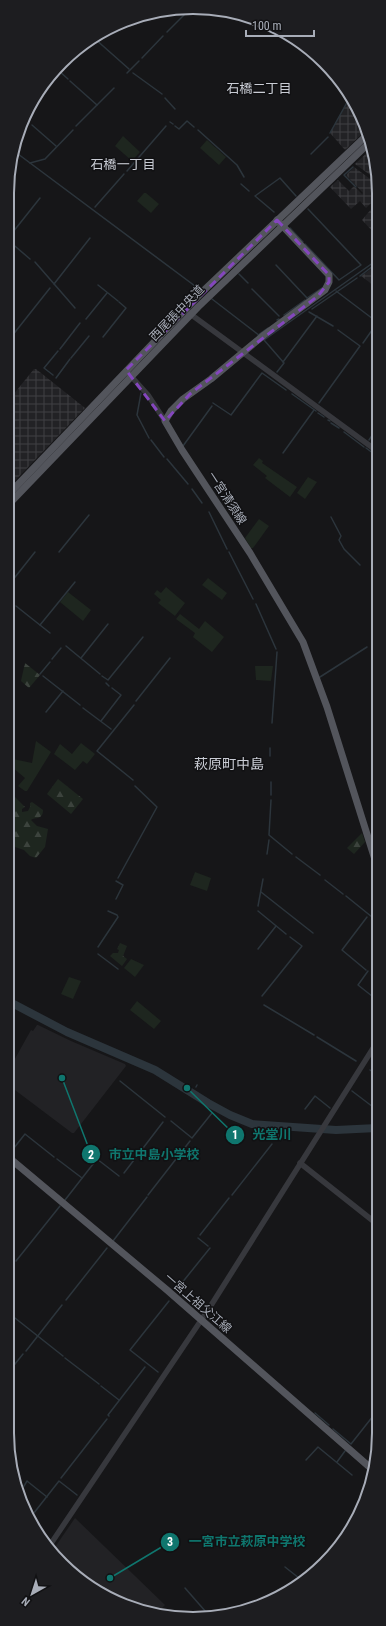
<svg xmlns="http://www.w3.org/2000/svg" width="386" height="1626" viewBox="0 0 386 1626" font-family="'Roboto Condensed','Noto Sans JP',sans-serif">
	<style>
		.built { fill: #222225 }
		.industrial { fill: url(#industrial-grid) }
		.green { fill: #1e261f }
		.forest { fill: url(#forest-firs) }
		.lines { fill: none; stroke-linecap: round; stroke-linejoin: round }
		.stream { stroke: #2c353c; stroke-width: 1.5 }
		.river { stroke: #2c353c; stroke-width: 8 }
		.minor { stroke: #37383d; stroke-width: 5.5 }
		.major { stroke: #53555c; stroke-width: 7 }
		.marked { fill: none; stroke: #8446be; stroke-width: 3; stroke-dasharray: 8 5; stroke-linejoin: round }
		.labels { text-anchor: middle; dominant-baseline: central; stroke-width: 3; stroke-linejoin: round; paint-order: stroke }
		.street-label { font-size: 12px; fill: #a8adb8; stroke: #111113 }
		.neighbourhood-label { font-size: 13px; fill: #c9ccd4; stroke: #111113 }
		.quarter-label { font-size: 14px; fill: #c9ccd4; stroke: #111113 }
		.rim { fill: none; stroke: #a8adb8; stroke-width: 2 }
		.leader { fill: none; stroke: #0f766e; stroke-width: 1.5 }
		.callout-dot { fill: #0f766e; stroke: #111113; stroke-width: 1.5 }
		.mark-label { font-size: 12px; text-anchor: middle; font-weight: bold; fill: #fff }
		.callout-label { font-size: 13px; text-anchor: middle; font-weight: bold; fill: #0f766e; stroke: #111113; stroke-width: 3; stroke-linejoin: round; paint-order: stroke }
	</style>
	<defs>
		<pattern id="industrial-grid" width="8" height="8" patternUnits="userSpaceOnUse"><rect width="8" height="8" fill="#222225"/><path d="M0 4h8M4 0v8" fill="none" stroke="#3f3f43"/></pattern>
		<pattern id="forest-firs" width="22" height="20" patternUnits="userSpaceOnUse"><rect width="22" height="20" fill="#1e261f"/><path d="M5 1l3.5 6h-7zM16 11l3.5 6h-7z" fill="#3c433d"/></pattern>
	</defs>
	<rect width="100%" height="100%" fill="#161618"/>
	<!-- built -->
	<g class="built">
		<polygon points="37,1025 38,1025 71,1041 125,1064 126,1066 74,1133 72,1133 7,1084 7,1073 31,1030 33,1031"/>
		<polygon points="75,1518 165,1605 158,1612 111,1600 53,1556 51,1553"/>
	</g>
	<!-- industrial -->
	<g class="industrial">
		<polygon points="347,103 355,108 356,106 360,111 366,130 345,150 330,133"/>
		<polygon points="371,149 377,169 377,180 355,164"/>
		<polygon points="354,167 377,184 377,197 366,208 360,201 351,209 330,187 338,180 349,191 354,186 362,194 363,193 346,175"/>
		<polygon points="377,202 377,236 362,220"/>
		<polygon points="377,265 377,288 361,276"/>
		<polygon points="34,369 36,369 85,408 8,488 8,401"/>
	</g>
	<!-- green -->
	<g class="green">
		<polygon points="123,136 140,152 132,161 115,146"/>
		<polygon points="207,140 226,157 219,165 200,148"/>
		<polygon points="144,193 146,193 159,204 151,213 137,201"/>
		<polygon points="259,458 263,461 262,463 297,487 290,497 265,478 267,476 253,465"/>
		<polygon points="308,477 317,482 305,499 297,493"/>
		<polygon points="259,519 269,526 253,548 251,548 245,538"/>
		<polygon points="208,578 227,593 222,600 202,585"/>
		<polygon points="166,587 185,603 175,616 158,603 161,600 154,594 157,590 161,593"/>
		<polygon points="68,592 91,610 83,621 60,602"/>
		<polygon points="180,614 199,629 205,621 224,637 212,652 193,637 195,633 176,619"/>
		<polygon points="255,666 273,666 271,681 256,680"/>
		<polygon points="36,741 51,752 27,791 25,791 18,786 25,778 12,767 13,759 32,763"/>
		<polygon points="81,743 95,754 87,764 83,761 75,770 54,754 60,744 72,754"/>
		<polygon points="195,872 211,878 207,891 190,885"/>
		<polygon points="131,959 144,965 135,977 124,968"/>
		<polygon points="69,977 81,981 73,999 61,994"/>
		<polygon points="137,1001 161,1021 154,1029 130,1010"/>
	</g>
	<!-- forest -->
	<g class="forest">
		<polygon points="25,663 40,675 29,688 21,681"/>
		<polygon points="58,779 83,799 71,814 47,794"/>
		<path d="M 15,797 L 25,807 L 22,809 L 22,812 L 28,811 L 30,807 L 30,803 L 32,802 L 43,810 C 43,820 35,817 31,820 L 37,826 L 48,829 L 45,847 L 36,858 L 30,856 L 24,850 L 12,846 L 8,842 L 8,810 L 11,809 L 12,807 L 8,805 L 8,799 Z"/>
		<polygon points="362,833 365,842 354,854 347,848"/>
		<polygon points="120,943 127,946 123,956 127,959 122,966 110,956 113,953 118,953 119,950 117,949"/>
	</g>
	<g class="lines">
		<!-- stream -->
		<g class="stream">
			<polyline points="261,22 266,26"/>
			<polyline points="269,28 276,31"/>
			<polyline points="167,32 188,11"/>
			<polyline points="94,38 129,69"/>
			<polyline points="142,58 163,36"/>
			<polyline points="58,70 68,79"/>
			<polyline points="127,73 139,61"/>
			<polyline points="133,73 162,94"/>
			<polyline points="333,76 334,74"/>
			<polyline points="70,81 97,105"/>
			<polyline points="165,98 175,109"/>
			<polyline points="25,119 29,123"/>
			<polyline points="170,122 173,124"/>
			<polyline points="32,125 56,146"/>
			<polyline points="76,126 114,88"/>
			<polyline points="175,126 179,129 187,121 194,127"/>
			<polyline points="198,130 237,165 244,177"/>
			<polyline points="330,133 350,97"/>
			<polyline points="14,151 199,289"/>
			<polyline points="311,154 328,137"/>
			<polyline points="30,163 45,159 73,130"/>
			<polyline points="353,167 344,175 356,187"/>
			<polyline points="127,171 166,126"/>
			<polyline points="241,184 249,191"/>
			<polyline points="95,207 124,174"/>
			<polyline points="274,212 255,196 280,178 296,196"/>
			<polyline points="290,228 303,242"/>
			<polyline points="9,237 40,198"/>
			<polyline points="9,241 30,259"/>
			<polyline points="305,244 339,280 361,265 308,209"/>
			<polyline points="35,262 75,308"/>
			<polyline points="276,265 307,298"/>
			<polyline points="239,274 248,283"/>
			<polyline points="360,276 377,263"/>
			<polyline points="54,284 90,238"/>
			<polyline points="98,285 118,301"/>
			<polyline points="252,289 279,316"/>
			<polyline points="336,291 377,322"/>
			<polyline points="307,298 322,288"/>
			<polyline points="212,299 260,336"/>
			<polyline points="312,309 357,278"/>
			<polyline points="309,312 333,326"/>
			<polyline points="284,315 305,300"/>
			<polyline points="86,319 107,293"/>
			<polyline points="277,320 279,319"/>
			<polyline points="258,335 268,328"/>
			<polyline points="103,337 126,308 119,302"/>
			<polyline points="263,338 264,340 377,260"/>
			<polyline points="264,340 284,363 277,372"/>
			<polyline points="8,341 50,288"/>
			<polyline points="363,343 377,323"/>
			<polyline points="60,349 80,323"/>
			<polyline points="71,358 89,336"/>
			<polyline points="283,362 317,316"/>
			<polyline points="53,375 44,368 58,351"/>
			<polyline points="56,378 70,359"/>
			<polyline points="141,393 137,415 149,438"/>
			<polyline points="292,394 316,411"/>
			<polyline points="213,403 231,415 262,373 286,390"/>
			<polyline points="319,403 360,346 338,330"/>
			<polyline points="318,413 324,417"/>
			<polyline points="328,420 330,421"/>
			<polyline points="331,423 339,428"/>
			<polyline points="344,432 364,447"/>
			<polyline points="151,440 164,457"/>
			<polyline points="369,440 377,428"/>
			<polyline points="183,446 212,406"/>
			<polyline points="366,448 377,456"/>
			<polyline points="283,453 314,410"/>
			<polyline points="167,459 188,484"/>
			<polyline points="192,489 202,503"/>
			<polyline points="209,512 227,549"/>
			<polyline points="331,517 341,536 339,540 344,549 360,565"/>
			<polyline points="59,552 89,515"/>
			<polyline points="229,552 253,599"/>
			<polyline points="8,586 35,552"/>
			<polyline points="256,604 276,649"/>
			<polyline points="16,606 50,633"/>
			<polyline points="40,625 75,582"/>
			<polyline points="66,646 100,674"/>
			<polyline points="81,658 108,624"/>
			<polyline points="52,659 61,648"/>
			<polyline points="40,674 50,662"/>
			<polyline points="43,676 80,705"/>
			<polyline points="102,676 108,680 143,637"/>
			<polyline points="320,677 367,647"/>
			<polyline points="106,683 109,686"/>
			<polyline points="136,701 170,658"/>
			<polyline points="83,708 111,729"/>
			<polyline points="46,712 63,691"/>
			<polyline points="101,721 121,695 112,688"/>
			<polyline points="272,723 277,652"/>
			<polyline points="270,756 270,748"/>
			<polyline points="133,780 97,751 134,705"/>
			<polyline points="271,782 271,795"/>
			<polyline points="271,800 269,835 292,854"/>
			<polyline points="267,854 269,840"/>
			<polyline points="296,857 320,875"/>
			<polyline points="118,878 157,807 135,786"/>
			<polyline points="325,880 343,894"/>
			<polyline points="261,892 313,933"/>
			<polyline points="346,896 377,921"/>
			<polyline points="116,899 123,885 116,881"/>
			<polyline points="258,906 263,879"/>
			<polyline points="258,911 286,934"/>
			<polyline points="98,947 118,917 117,915 108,911"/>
			<polyline points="258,949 276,926"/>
			<polyline points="98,954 118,969"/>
			<polyline points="366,970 342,950 367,917"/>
			<polyline points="368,971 358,985 377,1000"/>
			<polyline points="262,996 302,946 290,937"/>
			<polyline points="264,1005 314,1035"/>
			<polyline points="317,1037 356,1061"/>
			<polyline points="370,1070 377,1075"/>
			<polyline points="120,1081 165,1117"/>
			<polyline points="196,1087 197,1085"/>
			<polyline points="352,1091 377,1110"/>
			<polyline points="305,1109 315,1096 330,1108"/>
			<polyline points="171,1121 192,1138 212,1113"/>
			<polyline points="375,1121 377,1113"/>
			<polyline points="282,1130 285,1127"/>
			<polyline points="275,1140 281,1132"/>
			<polyline points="10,1153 25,1134 54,1157"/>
			<polyline points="57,1159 82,1178"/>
			<polyline points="124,1173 163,1122"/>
			<polyline points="148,1195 190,1141"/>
			<polyline points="232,1195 272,1144"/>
			<polyline points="65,1200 97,1159 119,1176"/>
			<polyline points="200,1235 229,1198"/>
			<polyline points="198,1238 208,1246"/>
			<polyline points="113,1241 147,1197"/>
			<polyline points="16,1261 60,1206"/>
			<polyline points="7,1283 14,1265"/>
			<polyline points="177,1289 210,1248"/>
			<polyline points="66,1300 107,1248"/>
			<polyline points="7,1312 12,1316"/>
			<polyline points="15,1318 63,1356"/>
			<polyline points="26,1351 62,1305"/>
			<polyline points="65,1358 99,1384"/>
			<polyline points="158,1372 130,1350 169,1301"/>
			<polyline points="7,1374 23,1354"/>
			<polyline points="101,1386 119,1400"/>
			<polyline points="315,1413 329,1425"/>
			<polyline points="109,1416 108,1415 145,1367"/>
			<polyline points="333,1429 351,1444 377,1411"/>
			<polyline points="306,1460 318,1447 352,1475"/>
			<polyline points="337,1462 345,1451"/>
			<polyline points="61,1478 107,1419"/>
			<polyline points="16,1481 21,1484"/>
			<polyline points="24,1486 27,1481 47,1497"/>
			<polyline points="30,1518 59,1481 77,1495"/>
			<polyline points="285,1567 304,1582"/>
			<polyline points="185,1588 206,1612 213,1615"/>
		</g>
		<!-- river -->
		<polyline class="river" points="8,1001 67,1032 155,1070 208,1103 230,1115 252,1124 336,1130 377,1128"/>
		<!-- minor -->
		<g class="minor">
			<polyline points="189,313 377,451"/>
			<polyline points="129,374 148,395 165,421"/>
			<polyline points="300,1163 377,1224"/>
			<polyline points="48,1548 210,1307 377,1042"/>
		</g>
		<!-- major -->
		<g class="major">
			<polyline points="277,220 329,275 329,282 325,290 264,335 211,379 183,399 171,411 165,421 182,450 250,553 303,642 327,707 377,866"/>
			<polyline points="8,495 201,293 367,135"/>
			<polyline points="8,505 198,307 369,143"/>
			<polyline points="7,1156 167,1290 373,1470"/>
		</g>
	</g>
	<!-- marked area -->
	<path class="marked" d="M 277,220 L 329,275 L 329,282 L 318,296 L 190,394 L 165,421 L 126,370 Z"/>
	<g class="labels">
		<!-- street labels -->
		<g class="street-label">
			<text transform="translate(177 313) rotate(-46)">西尾張中央道</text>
			<text transform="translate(227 498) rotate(57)">一宮清須線</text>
			<text transform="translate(198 1303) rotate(41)">一宮上祖父江線</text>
		</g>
		<!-- neighbourhood labels -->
		<g class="neighbourhood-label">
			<text x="259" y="88">石橋二丁目</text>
			<text x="123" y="164">石橋一丁目</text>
		</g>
		<!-- quarter labels -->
		<g class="quarter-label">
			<text x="229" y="764">萩原町中島</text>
		</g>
	</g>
	<!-- crop -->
	<path d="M0 0H386V1626H0ZM193 14H193A179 179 0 0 1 372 193V1433A179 179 0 0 1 193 1612H193A179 179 0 0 1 14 1433V193A179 179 0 0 1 193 14Z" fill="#1d1d20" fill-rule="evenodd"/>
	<path class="rim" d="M193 14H193A179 179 0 0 1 372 193V1433A179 179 0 0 1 193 1612H193A179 179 0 0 1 14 1433V193A179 179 0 0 1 193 14Z"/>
	<!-- callouts -->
	<path class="leader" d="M187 1088L235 1135M62 1078L91 1154M110 1578L170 1542"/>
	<g class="callout-dot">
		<circle cx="187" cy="1088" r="4"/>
		<circle cx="62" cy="1078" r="4"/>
		<circle cx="110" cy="1578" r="4"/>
		<circle cx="235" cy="1135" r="10"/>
		<circle cx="91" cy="1154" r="10"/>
		<circle cx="170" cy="1542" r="10"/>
	</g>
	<g class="mark-label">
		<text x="235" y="1139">1</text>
		<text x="91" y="1159">2</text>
		<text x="170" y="1546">3</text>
	</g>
	<g class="callout-label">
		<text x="272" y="1139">光堂川</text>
		<text x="154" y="1159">市立中島小学校</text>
		<text x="247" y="1546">一宮市立萩原中学校</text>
	</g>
	<!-- north arrow -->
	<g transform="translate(32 1594) rotate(219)" stroke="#111113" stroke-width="3" paint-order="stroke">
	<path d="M0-3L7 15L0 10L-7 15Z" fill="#a8adb8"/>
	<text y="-6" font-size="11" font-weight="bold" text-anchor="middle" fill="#a8adb8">N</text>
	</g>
	<!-- scale -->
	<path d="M246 30v6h68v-6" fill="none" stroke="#a8adb8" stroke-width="2"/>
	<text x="252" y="30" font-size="12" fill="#a8adb8" stroke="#111113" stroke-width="3" paint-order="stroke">100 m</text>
</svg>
